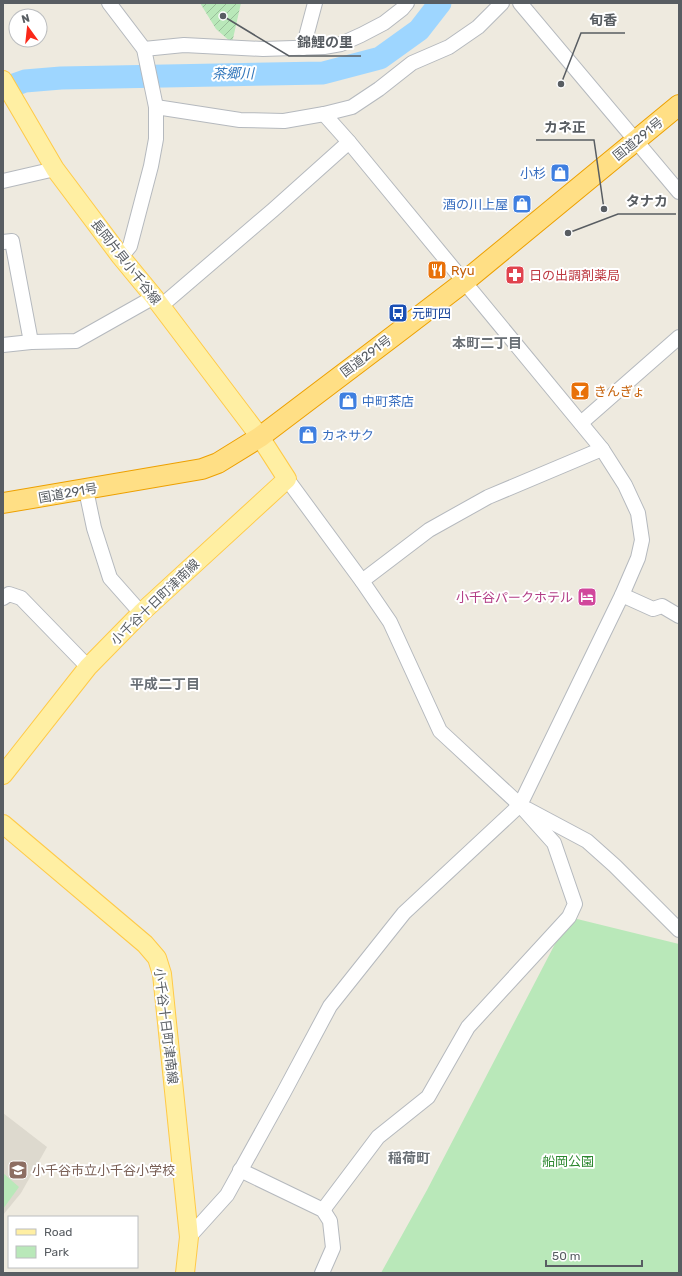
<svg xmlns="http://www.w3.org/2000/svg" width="682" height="1276" viewBox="0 0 682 1276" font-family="Rubik,'Noto Sans JP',sans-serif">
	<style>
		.education { fill: #ddd9ce }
		.park { fill: #b9e8b9 }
		.garden { fill: url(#garden-furrows) }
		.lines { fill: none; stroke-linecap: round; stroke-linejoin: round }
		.river { stroke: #9ed6ff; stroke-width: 23 }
		.minor-casing { stroke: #b5b9be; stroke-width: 16 }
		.major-casing { stroke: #ffca47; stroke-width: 20 }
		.highway-casing { stroke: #eda000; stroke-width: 22 }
		.minor { stroke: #fff; stroke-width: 14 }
		.major { stroke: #ffefa3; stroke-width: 18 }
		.highway { stroke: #ffdf85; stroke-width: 20 }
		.labels { text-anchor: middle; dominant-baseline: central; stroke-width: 4; stroke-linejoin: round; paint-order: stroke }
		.street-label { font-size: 13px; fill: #585d62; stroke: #fff }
		.shop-label { font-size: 13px; fill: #366cbe; stroke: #fff; text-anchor: end }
		.food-label { font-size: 13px; fill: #c56008; stroke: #fff; text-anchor: start }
		.health-label { font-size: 13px; fill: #be3a42; stroke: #fff; text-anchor: start }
		.transit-label { font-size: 13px; fill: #164399; stroke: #fff; text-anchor: start }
		.hotel-label { font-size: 13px; fill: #b23c85; stroke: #fff; text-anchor: end }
		.park-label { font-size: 13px; fill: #2c872f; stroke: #fff }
		.education-label { font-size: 13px; fill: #785e54; stroke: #fff; text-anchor: start }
		.water-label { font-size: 14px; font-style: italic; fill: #3176bb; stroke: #fff }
		.neighbourhood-label { font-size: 14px; font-weight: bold; fill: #696f75; stroke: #fff }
		.leader { fill: none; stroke: #585d62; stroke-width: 1.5 }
		.callout-dot { fill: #585d62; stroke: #fff; stroke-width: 1.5 }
		.callout-label { font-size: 14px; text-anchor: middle; font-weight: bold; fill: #585d62; stroke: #fff; stroke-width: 4; stroke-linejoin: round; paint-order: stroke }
	</style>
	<defs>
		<pattern id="garden-furrows" width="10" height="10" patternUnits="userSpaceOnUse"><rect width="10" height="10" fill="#b9e8b9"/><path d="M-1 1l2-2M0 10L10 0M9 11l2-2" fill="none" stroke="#99bf9a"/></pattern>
	</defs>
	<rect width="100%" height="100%" fill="#eeeadf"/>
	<!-- education -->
	<polygon class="education" points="3,1113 47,1147 21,1193 3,1215"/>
	<!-- park -->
	<g class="park">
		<polygon points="569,917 679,944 679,1273 381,1273 427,1190"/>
		<polygon points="3,1173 19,1187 3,1209"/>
	</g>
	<!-- garden -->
	<polygon class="garden" points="200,3 241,3 232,43 216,29"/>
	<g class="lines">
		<!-- river -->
		<polyline class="river" points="3,89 25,81 61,78 323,73 380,58 419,30 440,3"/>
		<!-- minor casing -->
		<g class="minor-casing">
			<g id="minor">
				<polyline points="109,3 144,49 156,107 156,139 151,166 130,246 121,257"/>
				<polyline points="520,3 679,192"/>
				<polyline points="303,48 315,3"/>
				<polyline points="144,49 184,45 263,49 324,47 341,44 361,35 384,23 402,9 407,3"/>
				<polyline points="156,107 240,120 284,121 324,114 352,107 379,89 412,63 449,47 478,27 502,3"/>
				<polyline points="3,181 55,169"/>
				<polyline points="3,242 12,241 31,342"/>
				<polyline points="161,306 273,210 349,142"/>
				<polyline points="3,345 31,342 76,341 154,297"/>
				<polyline points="581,423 679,337"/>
				<polyline points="287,479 362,581 390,622 440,731 520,805 554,843 575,904 569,917 468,1027 428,1097 378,1137 323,1210"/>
				<polyline points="86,490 94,528 110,578 141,613"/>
				<polyline points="362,581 429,530 488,497 602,449"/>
				<polyline points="622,595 653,609 662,606 679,616"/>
				<polyline points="3,598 9,594 21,598 88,667"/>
				<polyline points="527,809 587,841 615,866 679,930"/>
				<polyline points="240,1170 323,1210 330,1221 333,1248 322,1273"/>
				<polyline points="189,1237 227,1195 284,1092 330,1006 404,913 520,805 622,595 638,558 642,540 638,513 625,485 602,449 349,142 324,114"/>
			</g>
		</g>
		<!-- major casing -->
		<g class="major-casing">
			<g id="major">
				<polyline points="3,80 55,169 121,257 154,297 260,437 287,479 141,613 88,667 3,775"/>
				<polyline points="3,824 145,944 157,958 162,974 189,1237 185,1273"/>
			</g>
		</g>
		<!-- highway casing -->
		<g class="highway-casing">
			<polyline id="highway" points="3,503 202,469 218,463 260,437 396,334 464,282 679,105"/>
		</g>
		<!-- minor -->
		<use href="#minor" class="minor"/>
		<!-- major -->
		<use href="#major" class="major"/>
		<!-- highway -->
		<use href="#highway" class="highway"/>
	</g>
	<!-- icons -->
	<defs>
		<g id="shop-square" transform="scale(1)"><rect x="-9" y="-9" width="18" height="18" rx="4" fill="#3f7fe0" stroke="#fff"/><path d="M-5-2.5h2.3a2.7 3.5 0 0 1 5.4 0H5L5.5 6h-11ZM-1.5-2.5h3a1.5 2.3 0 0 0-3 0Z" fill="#fff"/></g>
		<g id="restaurant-square" transform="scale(1)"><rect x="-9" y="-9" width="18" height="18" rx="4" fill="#e8710a" stroke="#fff"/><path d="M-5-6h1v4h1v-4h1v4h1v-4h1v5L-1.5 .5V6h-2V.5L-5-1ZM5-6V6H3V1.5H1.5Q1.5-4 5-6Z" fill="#fff"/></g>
		<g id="pharmacy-square" transform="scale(1)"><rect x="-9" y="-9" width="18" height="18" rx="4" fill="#e0444e" stroke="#fff"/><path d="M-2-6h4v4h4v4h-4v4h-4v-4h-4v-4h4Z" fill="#fff"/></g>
		<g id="bus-square" transform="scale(1)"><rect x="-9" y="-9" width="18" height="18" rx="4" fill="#1a4fb4" stroke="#fff"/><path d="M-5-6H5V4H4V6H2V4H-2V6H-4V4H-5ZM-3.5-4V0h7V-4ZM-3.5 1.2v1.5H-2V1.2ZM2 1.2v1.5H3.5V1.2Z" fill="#fff"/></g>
		<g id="bar-square" transform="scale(1)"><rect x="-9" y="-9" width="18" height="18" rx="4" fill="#e8710a" stroke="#fff"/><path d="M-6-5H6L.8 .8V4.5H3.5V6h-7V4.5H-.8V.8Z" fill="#fff"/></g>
		<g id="hotel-square" transform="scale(1)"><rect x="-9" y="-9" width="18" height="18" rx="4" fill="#d1479c" stroke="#fff"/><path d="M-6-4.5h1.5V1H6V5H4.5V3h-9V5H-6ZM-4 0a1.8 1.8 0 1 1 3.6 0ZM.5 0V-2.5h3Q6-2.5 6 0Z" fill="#fff"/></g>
		<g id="school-square" transform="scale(1)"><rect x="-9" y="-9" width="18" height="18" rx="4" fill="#8d6e63" stroke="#fff"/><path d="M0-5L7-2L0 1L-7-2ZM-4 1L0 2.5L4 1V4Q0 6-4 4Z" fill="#fff"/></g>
	</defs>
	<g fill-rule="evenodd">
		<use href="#shop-square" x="560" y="173"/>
		<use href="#shop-square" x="522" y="204"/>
		<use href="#restaurant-square" x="437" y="270"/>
		<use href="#pharmacy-square" x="515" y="275"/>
		<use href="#bus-square" x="398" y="313"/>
		<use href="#bar-square" x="580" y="391"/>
		<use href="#shop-square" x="348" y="401"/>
		<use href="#shop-square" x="308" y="435"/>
		<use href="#hotel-square" x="587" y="597"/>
		<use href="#school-square" x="18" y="1170"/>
	</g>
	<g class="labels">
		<!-- street labels -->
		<g class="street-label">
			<text transform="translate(638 139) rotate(-39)">国道291号</text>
			<text transform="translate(126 262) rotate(52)">長岡片貝小千谷線</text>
			<text transform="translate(366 356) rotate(-37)">国道291号</text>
			<text transform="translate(68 493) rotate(-10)">国道291号</text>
			<text transform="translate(155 602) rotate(-44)">小千谷十日町津南線</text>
			<text transform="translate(166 1026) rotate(83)">小千谷十日町津南線</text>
		</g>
		<!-- shop labels -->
		<g class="shop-label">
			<text x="546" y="173">小杉</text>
			<text x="508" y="204">酒の川上屋</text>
			<text x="362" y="401" text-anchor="start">中町茶店</text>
			<text x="322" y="435" text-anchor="start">カネサク</text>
		</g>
		<!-- food labels -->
		<g class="food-label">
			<text x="451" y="270">Ryu</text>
			<text x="594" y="391">きんぎょ</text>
		</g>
		<!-- health labels -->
		<g class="health-label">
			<text x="529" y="275">日の出調剤薬局</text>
		</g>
		<!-- transit labels -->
		<g class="transit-label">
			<text x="412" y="313">元町四</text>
		</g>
		<!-- hotel labels -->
		<g class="hotel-label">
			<text x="573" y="597">小千谷パークホテル</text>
		</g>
		<!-- park labels -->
		<g class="park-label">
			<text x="568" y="1161">船岡公園</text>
		</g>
		<!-- education labels -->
		<g class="education-label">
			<text x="32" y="1170">小千谷市立小千谷小学校</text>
		</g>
		<!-- water labels -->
		<g class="water-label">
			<text transform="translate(233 74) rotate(-1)">茶郷川</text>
		</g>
		<!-- neighbourhood labels -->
		<g class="neighbourhood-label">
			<text x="487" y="343">本町二丁目</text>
			<text x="165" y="684">平成二丁目</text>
			<text x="409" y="1158">稲荷町</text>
		</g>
	</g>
	<!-- callouts -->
	<path class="leader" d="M561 84L581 33H625M223 16L289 56H361M604 209L594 140H536M568 233L618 214H676"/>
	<g class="callout-dot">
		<circle cx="561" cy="84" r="4"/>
		<circle cx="223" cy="16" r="4"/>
		<circle cx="604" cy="209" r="4"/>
		<circle cx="568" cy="233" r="4"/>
	</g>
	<g class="callout-label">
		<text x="603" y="25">旬香</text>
		<text x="325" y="47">錦鯉の里</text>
		<text x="565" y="132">カネ正</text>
		<text x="647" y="206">タナカ</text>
	</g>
	<!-- border -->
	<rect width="682" height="1276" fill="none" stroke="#585d62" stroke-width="8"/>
	<!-- legend -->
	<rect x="8" y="1216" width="130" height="52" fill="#ffffff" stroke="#bcbec0"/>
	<rect x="16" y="1229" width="20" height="6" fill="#ffefa3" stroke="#bcbec0"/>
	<text x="44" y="1236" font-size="12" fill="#585d62">Road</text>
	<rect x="16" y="1246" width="20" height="12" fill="#b9e8b9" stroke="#bcbec0"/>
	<text x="44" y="1256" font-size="12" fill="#585d62">Park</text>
	<!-- north arrow -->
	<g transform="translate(28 28) rotate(345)"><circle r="19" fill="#ffffff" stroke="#bcbec0"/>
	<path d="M0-3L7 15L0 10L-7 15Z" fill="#fa2819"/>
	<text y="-6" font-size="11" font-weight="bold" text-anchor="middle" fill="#585d62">N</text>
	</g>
	<!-- scale -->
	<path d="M546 1260v6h96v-6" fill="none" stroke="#585d62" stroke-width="2"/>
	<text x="552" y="1260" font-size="12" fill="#585d62" stroke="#ffffff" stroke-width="3" paint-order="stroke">50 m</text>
</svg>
